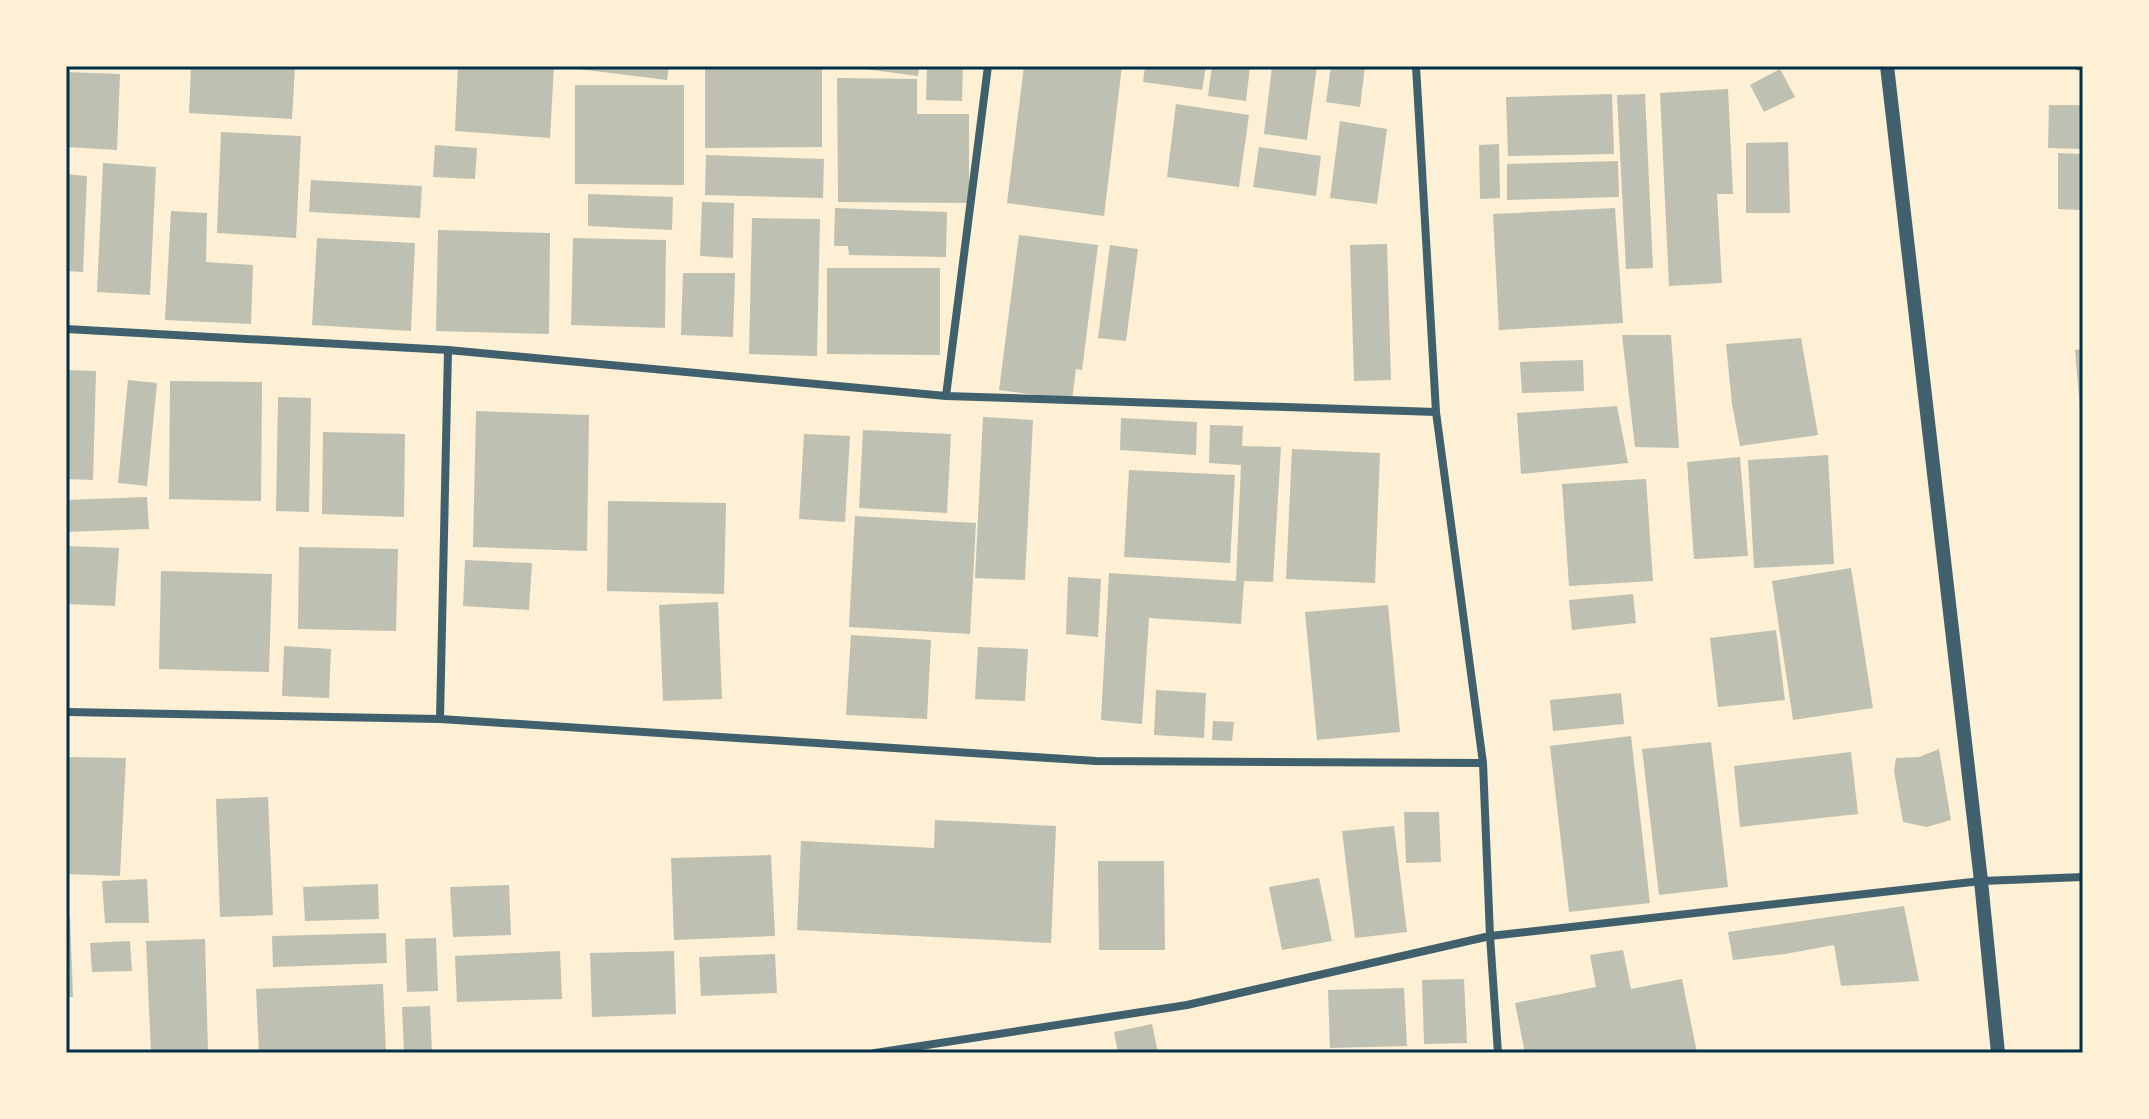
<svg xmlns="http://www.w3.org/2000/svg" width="2149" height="1119" viewBox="0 0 2149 1119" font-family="Lora,serif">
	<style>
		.building { fill: #bec0b2 }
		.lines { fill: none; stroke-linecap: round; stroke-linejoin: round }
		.minor { stroke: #3f606c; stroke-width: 8 }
		.tertiary { stroke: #3f606c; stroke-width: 14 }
		.neatline { fill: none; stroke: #003049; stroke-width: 3 }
	</style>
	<rect width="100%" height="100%" fill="#fdf0d5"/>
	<!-- building -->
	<g class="building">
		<polygon points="191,66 295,66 292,119 189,113"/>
		<polygon points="458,66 554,66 550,138 455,131"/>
		<polygon points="578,66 669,66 667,80 578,69"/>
		<polygon points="705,66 822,66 822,147 705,148"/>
		<polygon points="857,66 919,66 918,76 857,68"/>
		<polygon points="927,66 963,66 962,101 926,100"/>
		<polygon points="1024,66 1122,66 1104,216 1007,203"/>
		<polygon points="1145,66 1206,66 1202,90 1143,82"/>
		<polygon points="1212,66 1250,66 1246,101 1208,96"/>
		<polygon points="1272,66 1317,66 1307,140 1264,134"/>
		<polygon points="1331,66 1365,66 1360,107 1326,102"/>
		<polygon points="1780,69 1795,97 1764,112 1750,85"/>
		<polygon points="66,72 120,74 117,150 66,147"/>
		<polygon points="837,78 917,79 917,114 969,114 969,203 838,202"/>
		<polygon points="575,85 684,85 684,185 575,184"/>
		<polygon points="1728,89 1733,194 1717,194 1722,283 1669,286 1660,93"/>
		<polygon points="1612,94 1614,154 1508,156 1506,97"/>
		<polygon points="1645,94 1653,268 1626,269 1617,95"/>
		<polygon points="1176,104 1249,115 1239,187 1167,177"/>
		<polygon points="2049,105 2083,105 2083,149 2048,148"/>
		<polygon points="1340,121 1387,129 1377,204 1330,198"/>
		<polygon points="221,132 301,136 296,238 217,233"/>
		<polygon points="1788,142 1790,213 1746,213 1746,143"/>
		<polygon points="1499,144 1500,198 1480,199 1479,145"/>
		<polygon points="435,145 477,148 475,179 433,177"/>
		<polygon points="1259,147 1321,156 1316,196 1253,187"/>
		<polygon points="2058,153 2082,154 2080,210 2058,209"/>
		<polygon points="706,155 824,159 823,198 705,195"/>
		<polygon points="1618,161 1619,197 1507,200 1507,164"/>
		<polygon points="103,163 156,167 150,295 97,292"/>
		<polygon points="66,174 87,176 83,272 66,271"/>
		<polygon points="311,180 422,186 420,218 309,212"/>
		<polygon points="588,194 673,197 672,230 588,226"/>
		<polygon points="702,202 734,203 733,258 700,256"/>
		<polygon points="835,208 947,212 946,257 849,255 848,246 834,246"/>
		<polygon points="1615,208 1623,323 1499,330 1493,214"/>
		<polygon points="171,211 207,213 206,262 253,265 251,324 165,320"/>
		<polygon points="752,218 820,219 817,356 749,354"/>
		<polygon points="438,230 550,233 549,334 436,331"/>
		<polygon points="1019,235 1098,245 1082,370 1076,369 1072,400 999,390"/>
		<polygon points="317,238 415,243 411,331 312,325"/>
		<polygon points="573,238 666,240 665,328 571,325"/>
		<polygon points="1387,244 1391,380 1354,381 1350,245"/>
		<polygon points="1110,245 1138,249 1126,341 1098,338"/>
		<polygon points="827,268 940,268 940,355 827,354"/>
		<polygon points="683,273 735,273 733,337 681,335"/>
		<polygon points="1622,335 1671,335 1679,448 1635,447"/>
		<polygon points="1801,338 1818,435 1740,446 1732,404 1726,344"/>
		<polygon points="2083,349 2083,408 2080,408 2075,350"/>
		<polygon points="1583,360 1584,391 1522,393 1520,362"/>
		<polygon points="66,370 96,371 93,480 66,479"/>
		<polygon points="128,380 157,383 147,486 118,483"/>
		<polygon points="170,381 262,382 261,501 169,499"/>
		<polygon points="278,397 311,398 309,512 276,511"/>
		<polygon points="1617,406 1628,463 1521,474 1517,413"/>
		<polygon points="476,411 589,415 587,551 473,547"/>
		<polygon points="983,417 1033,420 1025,580 975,578"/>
		<polygon points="1121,418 1197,422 1196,455 1120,450"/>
		<polygon points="1210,425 1243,426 1242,446 1281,447 1273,582 1244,581 1241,624 1149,618 1142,724 1101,720 1109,573 1236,581 1241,465 1209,463"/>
		<polygon points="863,430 951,434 947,513 859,508"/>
		<polygon points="323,432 405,434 404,517 322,514"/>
		<polygon points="804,434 850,436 845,522 799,519"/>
		<polygon points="1292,449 1380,453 1375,583 1286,579"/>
		<polygon points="1828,455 1834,564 1754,568 1748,460"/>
		<polygon points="1740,457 1748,556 1694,559 1687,462"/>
		<polygon points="1129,470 1235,475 1230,563 1124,557"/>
		<polygon points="1646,479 1653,581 1569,586 1562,484"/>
		<polygon points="147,497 149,529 66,532 66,500"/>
		<polygon points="608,501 726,503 724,594 607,591"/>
		<polygon points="855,516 976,523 970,634 849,627"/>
		<polygon points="66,546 119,548 115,606 66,604"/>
		<polygon points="299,547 398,549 396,631 298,629"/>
		<polygon points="465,560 532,563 529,610 463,606"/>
		<polygon points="1851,568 1873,708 1793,720 1772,581"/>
		<polygon points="161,571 272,574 269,672 159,669"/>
		<polygon points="1068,577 1101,579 1098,637 1066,634"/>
		<polygon points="1633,594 1636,623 1572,630 1569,600"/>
		<polygon points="718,602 722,699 663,701 659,605"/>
		<polygon points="1388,605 1400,732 1317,740 1305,612"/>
		<polygon points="1776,630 1785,700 1718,707 1710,638"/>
		<polygon points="851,635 931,640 927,719 846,715"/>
		<polygon points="284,646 331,649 329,698 282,696"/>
		<polygon points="978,647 1028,649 1025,701 975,699"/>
		<polygon points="1156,690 1206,693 1204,738 1154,735"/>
		<polygon points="1621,693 1624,724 1553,731 1550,700"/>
		<polygon points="1213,721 1234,722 1232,741 1212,740"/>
		<polygon points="1631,736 1650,903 1569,912 1550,746"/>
		<polygon points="1711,742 1728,887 1659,895 1642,749"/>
		<polygon points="1939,749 1951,820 1927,827 1903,822 1894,771 1896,758 1919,757"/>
		<polygon points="1851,752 1858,814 1740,827 1734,766"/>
		<polygon points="66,757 126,758 120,876 66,874"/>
		<polygon points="268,797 273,915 220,917 216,799"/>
		<polygon points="1404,812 1439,812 1441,862 1406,863"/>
		<polygon points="935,820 1056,826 1051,943 797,930 801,841 934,848"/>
		<polygon points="1394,826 1407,932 1355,938 1342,831"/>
		<polygon points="771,855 775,936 674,940 671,858"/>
		<polygon points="1098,861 1164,861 1165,950 1099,950"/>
		<polygon points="1319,878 1332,941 1282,950 1269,887"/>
		<polygon points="147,879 149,923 105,923 102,881"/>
		<polygon points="378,884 379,919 305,921 303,887"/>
		<polygon points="509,885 511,935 453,937 450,887"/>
		<polygon points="1904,906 1919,981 1841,986 1834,945 1785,954 1733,960 1728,932"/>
		<polygon points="66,916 70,916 73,997 66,997"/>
		<polygon points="386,933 387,963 273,967 272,936"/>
		<polygon points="436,938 438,991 407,992 405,939"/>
		<polygon points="205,939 208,1053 151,1053 146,941"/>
		<polygon points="130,941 132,971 92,972 90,943"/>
		<polygon points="1623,950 1631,989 1682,979 1697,1053 1525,1053 1515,1003 1596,987 1590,955"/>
		<polygon points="560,951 562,999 457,1002 455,956"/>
		<polygon points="674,951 676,1014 592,1017 590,953"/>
		<polygon points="775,954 777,993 701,996 699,957"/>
		<polygon points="1464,979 1467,1043 1424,1044 1422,980"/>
		<polygon points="383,984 386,1053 259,1053 256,989"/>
		<polygon points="1404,988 1407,1046 1330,1048 1328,990"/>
		<polygon points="430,1006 432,1053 404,1053 402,1007"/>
		<polygon points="1152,1024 1158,1053 1118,1053 1114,1032"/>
	</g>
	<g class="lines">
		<!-- minor -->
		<g class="minor">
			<polyline points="1416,66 1436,412 1483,763 1490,936 1498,1053"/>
			<polyline points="2078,66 2083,66"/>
			<polyline points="66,329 448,350 946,396 1436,412"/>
			<polyline points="946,396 988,66"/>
			<polyline points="66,712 440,719 1096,761 1483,763"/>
			<polyline points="440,719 448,350"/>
			<polyline points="875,1053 1187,1005 1490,936 1981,881 2083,877"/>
		</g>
		<!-- tertiary -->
		<polyline class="tertiary" points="1887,66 1981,881 1998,1053"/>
	</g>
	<!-- border -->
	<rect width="2149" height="1119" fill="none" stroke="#fdf0d5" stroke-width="136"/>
	<rect x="68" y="68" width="2013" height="983" class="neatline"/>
</svg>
